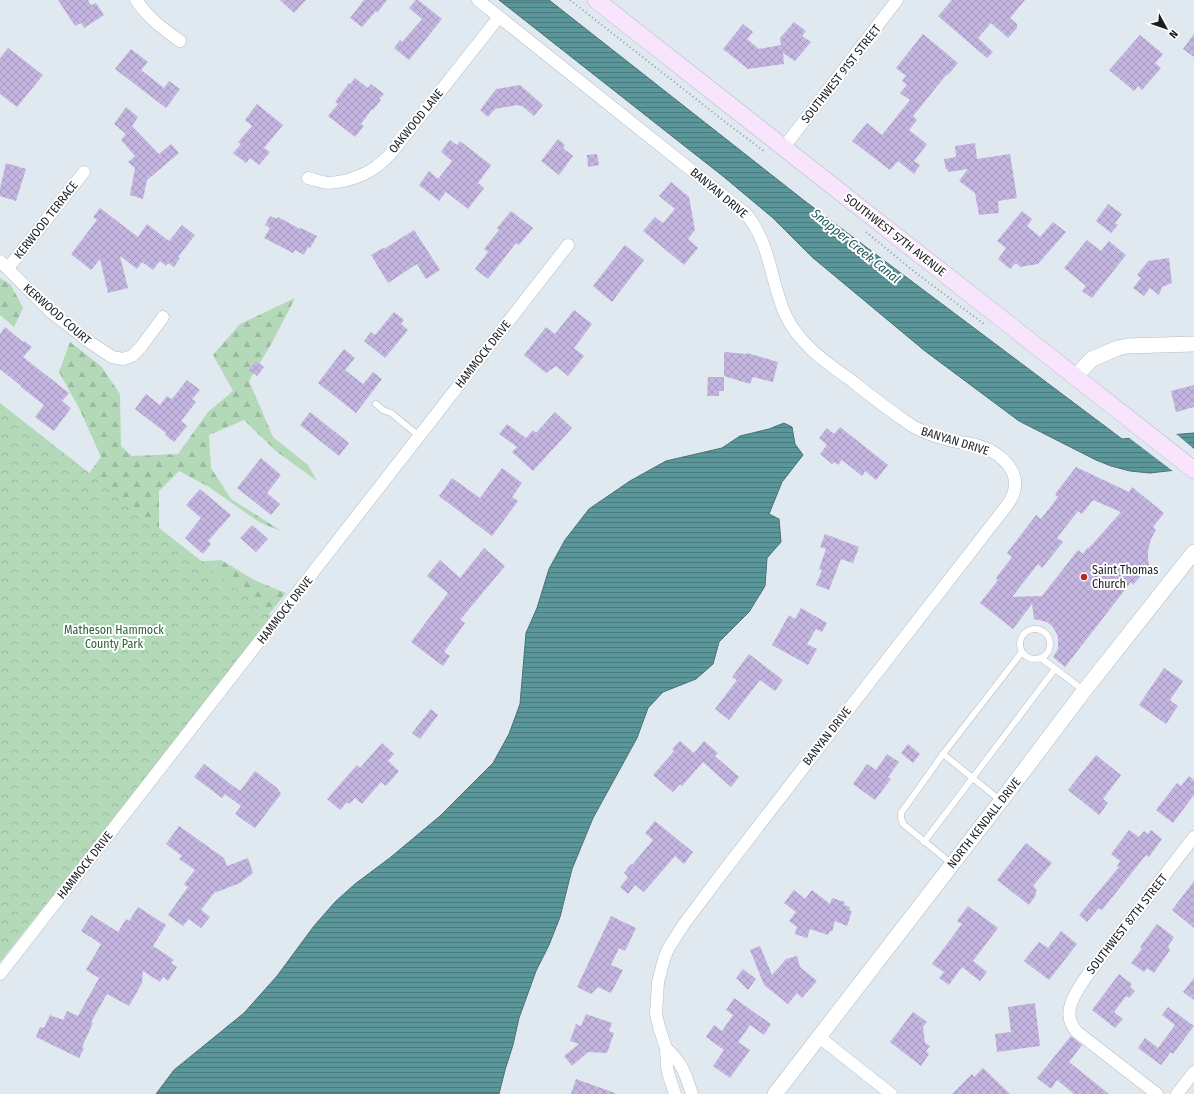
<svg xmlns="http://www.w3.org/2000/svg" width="1194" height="1094" viewBox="0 0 1194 1094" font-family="'Fira Sans Condensed',sans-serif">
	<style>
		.forest { fill: url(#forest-firs) }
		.park { fill: url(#park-crowns) }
		.water { fill: url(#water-rules); stroke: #487276 }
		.pier { fill: #e0e9f0 }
		.building { fill: url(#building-cross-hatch); fill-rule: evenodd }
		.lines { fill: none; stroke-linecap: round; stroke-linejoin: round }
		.service-casing { stroke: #b4bdc4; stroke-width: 7 }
		.minor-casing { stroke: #b4bdc4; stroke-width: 13 }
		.tertiary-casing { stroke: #b4bdc4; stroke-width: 16 }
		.secondary-casing { stroke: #b4bdc4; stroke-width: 18 }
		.path { stroke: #92999e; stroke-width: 2; stroke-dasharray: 1 3; stroke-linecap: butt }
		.service { stroke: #fff; stroke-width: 6 }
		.minor { stroke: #fff; stroke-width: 12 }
		.tertiary { stroke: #fff; stroke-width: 15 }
		.secondary { stroke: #f8e5fd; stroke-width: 17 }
		.poi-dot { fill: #b72921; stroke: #fff; stroke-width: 1.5 }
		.labels { text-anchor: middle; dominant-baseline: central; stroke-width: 4; stroke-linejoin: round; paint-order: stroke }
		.street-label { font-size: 12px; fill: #1b1e21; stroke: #fff }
		.poi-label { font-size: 12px; fill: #1b1e21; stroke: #fff; text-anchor: start }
		.park-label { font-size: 12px; fill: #2b6438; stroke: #fff }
		.water-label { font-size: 13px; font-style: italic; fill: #1f5457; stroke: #fff }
	</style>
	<defs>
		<pattern id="forest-firs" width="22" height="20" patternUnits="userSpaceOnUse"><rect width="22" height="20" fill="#b3d9b9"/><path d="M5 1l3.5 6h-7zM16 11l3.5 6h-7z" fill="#99ba9f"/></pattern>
		<pattern id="park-crowns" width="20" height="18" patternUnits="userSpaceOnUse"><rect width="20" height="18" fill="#b3d9b9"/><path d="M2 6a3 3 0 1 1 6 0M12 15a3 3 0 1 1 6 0" fill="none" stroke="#99ba9f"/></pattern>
		<pattern id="water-rules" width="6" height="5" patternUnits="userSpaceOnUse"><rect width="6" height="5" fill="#5b969a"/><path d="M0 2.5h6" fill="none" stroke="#4a7a7d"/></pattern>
		<pattern id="building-cross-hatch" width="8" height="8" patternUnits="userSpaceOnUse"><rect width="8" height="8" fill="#c4b5e0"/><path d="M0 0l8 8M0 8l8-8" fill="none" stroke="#a89bc0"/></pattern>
	</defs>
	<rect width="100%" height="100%" fill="#e0e9f0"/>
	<!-- forest -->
	<g class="forest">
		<polygon points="0,278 11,285 23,308 14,327 0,315"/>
		<polygon points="295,298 273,341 249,381 273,437 308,465 317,481 276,451 244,420 209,435 211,468 231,499 283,532 259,522 209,487 179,471 159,491 159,546 175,563 221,560 256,581 286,593 0,948 80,486 101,457 80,410 59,372 70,342 101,366 120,394 121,446 132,456 178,454 208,412 233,391 213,355 240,324"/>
	</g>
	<!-- park -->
	<polygon class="park" points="0,403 274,618 0,962"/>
	<!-- water -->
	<g class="water">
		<polygon points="499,0 549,0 806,202 1122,439 1194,433 1194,468 1150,473 1130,471 1111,466 1096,460 1019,421 925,351 812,257 773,218 724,177"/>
		<polygon points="784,423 792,427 795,444 803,455 782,482 769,514 779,519 781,542 767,558 765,586 749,612 719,642 713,664 696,679 663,692 648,708 637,738 593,818 572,869 560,917 549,945 536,971 519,1018 513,1045 505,1070 499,1094 156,1094 174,1070 244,1013 277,976 314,926 335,902 355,884 391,857 440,816 493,763 509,734 520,704 526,633 537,608 549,569 565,540 589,509 630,481 666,461 722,448 740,436 769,429"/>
	</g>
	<!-- pier -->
	<polygon class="pier" points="1175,433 1194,449 1194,470 1174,472 1128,437"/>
	<!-- building -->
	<g class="building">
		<polygon points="58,0 88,0 91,5 96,3 104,15 84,28 81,23 75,26"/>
		<polygon points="280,0 306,0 294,13"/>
		<polygon points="364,0 387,0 377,13 376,11 362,27 350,18"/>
		<polygon points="416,0 418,0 442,19 409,60 394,48 400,40 402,42 422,19 409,8"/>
		<polygon points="952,0 1025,0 1010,18 1017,24 1017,28 1008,38 991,23 978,38 993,52 987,58 938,16"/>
		<polygon points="794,22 806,31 802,36 811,42 795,61 783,53 784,64 748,69 723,49 743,24 753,32 747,39 759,49 781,45 780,38"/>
		<polygon points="923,34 958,63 948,75 947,74 913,116 917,120 909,130 927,144 914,161 920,165 914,174 898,161 890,170 852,141 867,123 882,135 910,100 900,93 907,85 902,81 906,76 896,68"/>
		<polygon points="1194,34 1194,57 1183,49"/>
		<polygon points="1140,35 1163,54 1155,63 1161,68 1142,90 1138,86 1134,91 1109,70"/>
		<polygon points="8,48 43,75 17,107 0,94 0,58"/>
		<polygon points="131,49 148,62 141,70 164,88 169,81 180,89 166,108 115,69"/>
		<polygon points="355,78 368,88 371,84 384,94 379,99 381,100 373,110 372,109 361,124 364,126 355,137 328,116 338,104 335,102 349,83 350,84"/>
		<polygon points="520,85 543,105 534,116 522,106 517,105 495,109 488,117 480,110 496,89"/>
		<polygon points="257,104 283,125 264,148 270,152 259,165 250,158 246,163 233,153 241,144 238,142 252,126 245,120"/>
		<polygon points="126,107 138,117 132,126 159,154 171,144 179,153 147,180 143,199 130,195 135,168 128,162 135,156 121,140 126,134 114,124"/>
		<polygon points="558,139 565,145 563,148 573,156 559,175 541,161"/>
		<polygon points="450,140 457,145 460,141 491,165 478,183 484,188 468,209 446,192 439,201 419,185 429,171 438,179 452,161 441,152"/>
		<polygon points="975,143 977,159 1010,154 1017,198 998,201 999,213 979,215 975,193 959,181 968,169 948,172 948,169 946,170 944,159 956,157 955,146"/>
		<polygon points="597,154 599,165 588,167 587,155"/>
		<polygon points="6,163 26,169 16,201 0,196 0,188"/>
		<polygon points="671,182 689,197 695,230 688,239 698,248 684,265 643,231 655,217 663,223 675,209 659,196"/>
		<polygon points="1108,204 1122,214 1115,223 1118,225 1111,233 1096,221"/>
		<polygon points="100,208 138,237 147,224 169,241 182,225 195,235 178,257 180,258 174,267 168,263 166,266 160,261 153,270 142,262 137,269 120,256 128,288 108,293 100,259 91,270 71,254 97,220 93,217"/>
		<polygon points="511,211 533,228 519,245 516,243 488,279 475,269 488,252 484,249 499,230 497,228"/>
		<polygon points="1022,211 1032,219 1027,226 1040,237 1053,222 1066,232 1038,264 1020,267 1016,263 1010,269 998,259 1006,248 997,241"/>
		<polygon points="270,216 277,219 278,217 300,229 301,228 317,236 310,248 308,247 304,255 295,250 293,253 264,238 270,228 265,225"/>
		<polygon points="414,230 440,270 426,279 417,264 388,283 371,255 383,248 384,249"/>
		<polygon points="1087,240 1101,251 1109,241 1126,255 1092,298 1082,291 1086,286 1064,268"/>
		<polygon points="625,245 644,260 612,302 593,286"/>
		<polygon points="1169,258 1172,283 1162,287 1159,295 1150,288 1144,296 1133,288 1141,278 1137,275 1148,261"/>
		<polygon points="574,310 592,324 574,348 584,356 568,376 556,366 546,373 524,355 546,327 555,334"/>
		<polygon points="394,312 404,320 401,324 408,330 385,358 364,341 371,332 375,335"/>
		<polygon points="5,327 23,342 24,341 32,347 23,357 69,393 62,401 71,408 54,431 35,417 44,405 21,387 21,386 0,369 0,334"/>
		<polygon points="344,349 355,358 345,370 363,384 373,372 382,379 356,413 318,383"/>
		<polygon points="724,352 747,354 747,353 778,362 773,382 753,377 750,384 724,376"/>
		<polygon points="256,361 264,367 257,376 249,370"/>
		<polygon points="708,377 724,377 724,391 719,391 719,396 707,396"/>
		<polygon points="187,380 200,390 192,399 196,402 181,421 187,426 174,442 165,435 166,433 135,409 146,394 160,405 167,396 172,399"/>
		<polygon points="1194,385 1194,407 1176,412 1171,391"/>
		<polygon points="310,412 349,443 339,456 300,425"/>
		<polygon points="555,412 572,428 533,471 512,452 517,447 499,434 507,424 526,438 533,430 536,433"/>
		<polygon points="840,427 888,465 876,480 865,471 862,476 842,460 838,465 834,462 832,464 820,454 827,445 819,438 827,428 834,434"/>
		<polygon points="261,458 281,475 267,493 280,504 271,515 237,488"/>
		<path d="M 1076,467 L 1129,492 L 1132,487 L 1164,513 L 1153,527 L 1156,530 L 1151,539 L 1148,550 L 1148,558 L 1149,566 L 1133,585 L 1131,582 L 1065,667 L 1053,657 L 1058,649 L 1058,638 L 1057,634 L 1052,626 L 1047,622 L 1034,619 L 1032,604 L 1013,629 L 980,603 L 998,580 L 996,578 L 1012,557 L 1007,553 L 1036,515 L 1041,519 L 1058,497 L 1055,494 ZM 1093,500 L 1121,512 L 1089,548 L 1088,547 L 1083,554 L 1078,550 L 1042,596 L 1012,597 L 1038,564 L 1042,568 L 1063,542 L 1057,538 L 1078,511 L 1082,514 Z"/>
		<polygon points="502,468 522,483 512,497 518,501 492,536 439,496 452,478 480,498"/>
		<polygon points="200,489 231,515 208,541 211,544 203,554 185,538 201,518 186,505"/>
		<polygon points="252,525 268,539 256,552 240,538"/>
		<polygon points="825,534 859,547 853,563 841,559 829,590 816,585 822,570 819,569 826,549 820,547"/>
		<polygon points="484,548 505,566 460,620 465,623 444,652 450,656 443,666 411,642 448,593 427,576 440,560 460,578"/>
		<polygon points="801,608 827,623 822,632 816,629 807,644 817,649 808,665 772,645 789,615 795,619"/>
		<polygon points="749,654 783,680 775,691 760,680 729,720 715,709 737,680 732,677"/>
		<polygon points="1164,668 1183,681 1170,700 1178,706 1166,724 1139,705"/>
		<polygon points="431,709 438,715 420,739 412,733"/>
		<polygon points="680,741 694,753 704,741 718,753 715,756 739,777 731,787 703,762 682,786 680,784 673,792 653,775 674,751 672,749"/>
		<polygon points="382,743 394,754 388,761 399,771 386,786 381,782 362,804 355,798 349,804 347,802 340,810 327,799 357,765 360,768"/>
		<polygon points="908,744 920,754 913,763 901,753"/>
		<polygon points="887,754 899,762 888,777 891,779 875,800 853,784 867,764 876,770"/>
		<polygon points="1096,755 1121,775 1103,799 1108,803 1099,815 1068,790"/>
		<polygon points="204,764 240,791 255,771 277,788 281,794 255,828 235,814 241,806 225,794 222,798 194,777"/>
		<polygon points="1189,776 1194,780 1194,795 1173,823 1156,810 1177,783 1181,786"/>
		<polygon points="655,821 693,852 684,864 675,856 644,892 635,885 628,894 620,887 628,877 624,873 631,864 632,865 653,840 645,833"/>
		<polygon points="179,826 224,858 227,866 248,858 253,873 240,883 214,893 201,910 210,917 201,928 189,919 183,926 168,915 188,887 184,884 195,870 179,859 182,856 166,844"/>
		<polygon points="1129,830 1139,837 1144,831 1148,834 1151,830 1162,839 1149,857 1146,855 1102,910 1099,908 1087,922 1079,915 1119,867 1117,866 1120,861 1111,854"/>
		<polygon points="1026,843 1052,863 1033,886 1037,890 1035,893 1036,895 1029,905 997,880"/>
		<polygon points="1194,881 1194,928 1172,910"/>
		<polygon points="794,890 805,899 812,890 830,904 832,898 845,902 844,905 850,907 849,910 852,911 847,926 835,921 832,932 830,931 828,935 810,929 807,938 795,934 797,927 789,921 796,912 784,903"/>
		<polygon points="968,906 998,928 973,961 987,972 980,981 962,967 949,985 939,978 944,972 932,964 962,924 957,921"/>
		<polygon points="138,907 166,925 153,946 174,960 171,963 177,967 168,981 163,977 160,982 143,971 142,983 129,1006 107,994 91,1022 93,1023 82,1047 84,1048 79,1058 36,1037 40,1027 44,1028 50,1015 63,1020 67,1011 78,1016 99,978 86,970 101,944 81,931 91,915 118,932 126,919 129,921"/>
		<polygon points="611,916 636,928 625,951 619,948 611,965 623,970 611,993 598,987 591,994 577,987"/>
		<polygon points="1157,924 1174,937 1168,946 1170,950 1154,973 1147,968 1144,972 1131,963 1142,949 1140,947"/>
		<polygon points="1061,931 1077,944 1049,980 1024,961 1039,942 1048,948"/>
		<polygon points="760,946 772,975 786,959 797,956 800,967 817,981 802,998 797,993 788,1004 764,985 750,950"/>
		<polygon points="743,969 756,979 748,990 736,978"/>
		<polygon points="1119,974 1132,984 1130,987 1135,991 1129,998 1126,996 1114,1012 1123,1019 1115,1028 1092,1010"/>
		<polygon points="1194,978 1194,1000 1183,992"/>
		<polygon points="734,998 771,1024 764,1035 750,1025 738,1042 750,1050 730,1078 713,1066 724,1050 706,1037 714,1025 722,1031 733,1015 726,1010"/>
		<polygon points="1035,1003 1040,1046 997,1052 995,1034 1011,1032 1008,1007"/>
		<polygon points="1168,1007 1194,1026 1173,1054 1171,1052 1161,1065 1138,1048 1145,1038 1158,1048 1175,1025 1162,1015"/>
		<polygon points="913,1012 927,1022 923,1027 925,1043 930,1046 926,1051 929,1054 921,1066 890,1042"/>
		<polygon points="586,1014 612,1023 609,1031 614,1033 607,1053 588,1052 572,1066 564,1056 579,1044 570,1041 576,1024 581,1026"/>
		<polygon points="1071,1036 1082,1045 1069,1062 1109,1094 1074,1094 1057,1080 1051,1089 1037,1078"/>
		<polygon points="983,1068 1010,1094 952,1094 972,1074 974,1077"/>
		<polygon points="576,1079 615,1093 615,1094 571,1094"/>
	</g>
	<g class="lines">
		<!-- service casing -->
		<g class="service-casing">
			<g id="service">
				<polyline points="376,404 383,410 391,413 419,436"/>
				<circle cx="1035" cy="644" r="15"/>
				<polyline points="1041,658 1083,690"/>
				<polyline points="943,754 1001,801"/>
				<polyline points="924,842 1055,669"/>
				<polyline points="952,864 903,824 901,818 901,813 943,754 1022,652"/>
			</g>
		</g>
		<!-- minor casing -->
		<g class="minor-casing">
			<g id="minor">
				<path d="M 136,0 C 148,18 163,29 180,41"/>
				<path d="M 478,0 L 745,213 C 771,242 770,282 786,316 C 800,345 827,363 852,381 C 869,395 887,408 905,421 C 918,431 933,436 949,440 C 958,443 967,442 976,445 C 1004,453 1027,476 1008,504 L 841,719 L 720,876 L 684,924 L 668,949 L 664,959 L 658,982 L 656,1014 L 659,1027 L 666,1048 L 667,1067 L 669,1076 L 675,1094"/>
				<polyline points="784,147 897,0"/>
				<path d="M 308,178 C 313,179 318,181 323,182 C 330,184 337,182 344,181 C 366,175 378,168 393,151 L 499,17"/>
				<polyline points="0,261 51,312 91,343 112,357 123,359 132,356 141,347 163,317"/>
				<polyline points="8,268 84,172"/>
				<polyline points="0,974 568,245"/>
				<polyline points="819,1037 891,1094"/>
				<path d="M 666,1048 C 683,1064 685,1073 692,1094"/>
				<path d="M 1157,1094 L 1077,1032 C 1060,1013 1075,994 1086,977 L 1194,837"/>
				<polyline points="1177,1094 1194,1072"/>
			</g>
		</g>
		<!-- tertiary casing -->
		<g class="tertiary-casing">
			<g id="tertiary">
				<polyline points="1075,377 1092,359 1118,348 1127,346 1194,344"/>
				<polyline points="775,1094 1001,801 1084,691 1194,552"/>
			</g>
		</g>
		<!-- secondary casing -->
		<g class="secondary-casing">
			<polyline id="secondary" points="596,0 1194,470"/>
		</g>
		<!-- path -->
		<g class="path">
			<polyline points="570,0 724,121 765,152"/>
			<polyline points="866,232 916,273 984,324"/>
		</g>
		<!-- service -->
		<use href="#service" class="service"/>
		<!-- minor -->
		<use href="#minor" class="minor"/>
		<!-- tertiary -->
		<use href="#tertiary" class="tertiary"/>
		<!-- secondary -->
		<use href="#secondary" class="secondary"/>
	</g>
	<!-- markers -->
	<circle class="poi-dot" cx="1084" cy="577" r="4"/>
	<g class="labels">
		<!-- street labels -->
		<g class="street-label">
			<text transform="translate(841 74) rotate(-52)">SOUTHWEST 91ST STREET</text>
			<text transform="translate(416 121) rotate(-51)">OAKWOOD LANE</text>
			<text transform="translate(719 193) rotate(40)">BANYAN DRIVE</text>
			<text transform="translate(46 220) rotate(-52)">KERWOOD TERRACE</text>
			<text transform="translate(895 235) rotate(38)">SOUTHWEST 57TH AVENUE</text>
			<text transform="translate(57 314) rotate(41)">KERWOOD COURT</text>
			<text transform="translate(483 354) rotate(-52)">HAMMOCK DRIVE</text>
			<text transform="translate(955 441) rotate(17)">BANYAN DRIVE</text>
			<text transform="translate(285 610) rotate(-52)">HAMMOCK DRIVE</text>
			<text transform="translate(827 736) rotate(-52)">BANYAN DRIVE</text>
			<text transform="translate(984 823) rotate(-52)">NORTH KENDALL DRIVE</text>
			<text transform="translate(85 865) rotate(-52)">HAMMOCK DRIVE</text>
			<text transform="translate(1127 924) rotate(-52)">SOUTHWEST 87TH STREET</text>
		</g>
		<!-- poi labels -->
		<g class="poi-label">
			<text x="1092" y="570">Saint Thomas<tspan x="1092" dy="14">Church</tspan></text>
		</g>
		<!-- park labels -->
		<g class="park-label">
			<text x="114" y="630">Matheson Hammock<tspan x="114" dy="14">County Park</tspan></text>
		</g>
		<!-- water labels -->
		<g class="water-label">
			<text transform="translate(856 246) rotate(39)">Snapper Creek Canal</text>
		</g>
	</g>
	<!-- north arrow -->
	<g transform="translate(1166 28) rotate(130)" stroke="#ffffff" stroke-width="3" paint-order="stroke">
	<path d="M0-3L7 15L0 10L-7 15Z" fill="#1b1e21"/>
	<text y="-6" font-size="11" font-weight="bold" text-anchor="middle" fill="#1b1e21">N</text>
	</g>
</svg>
